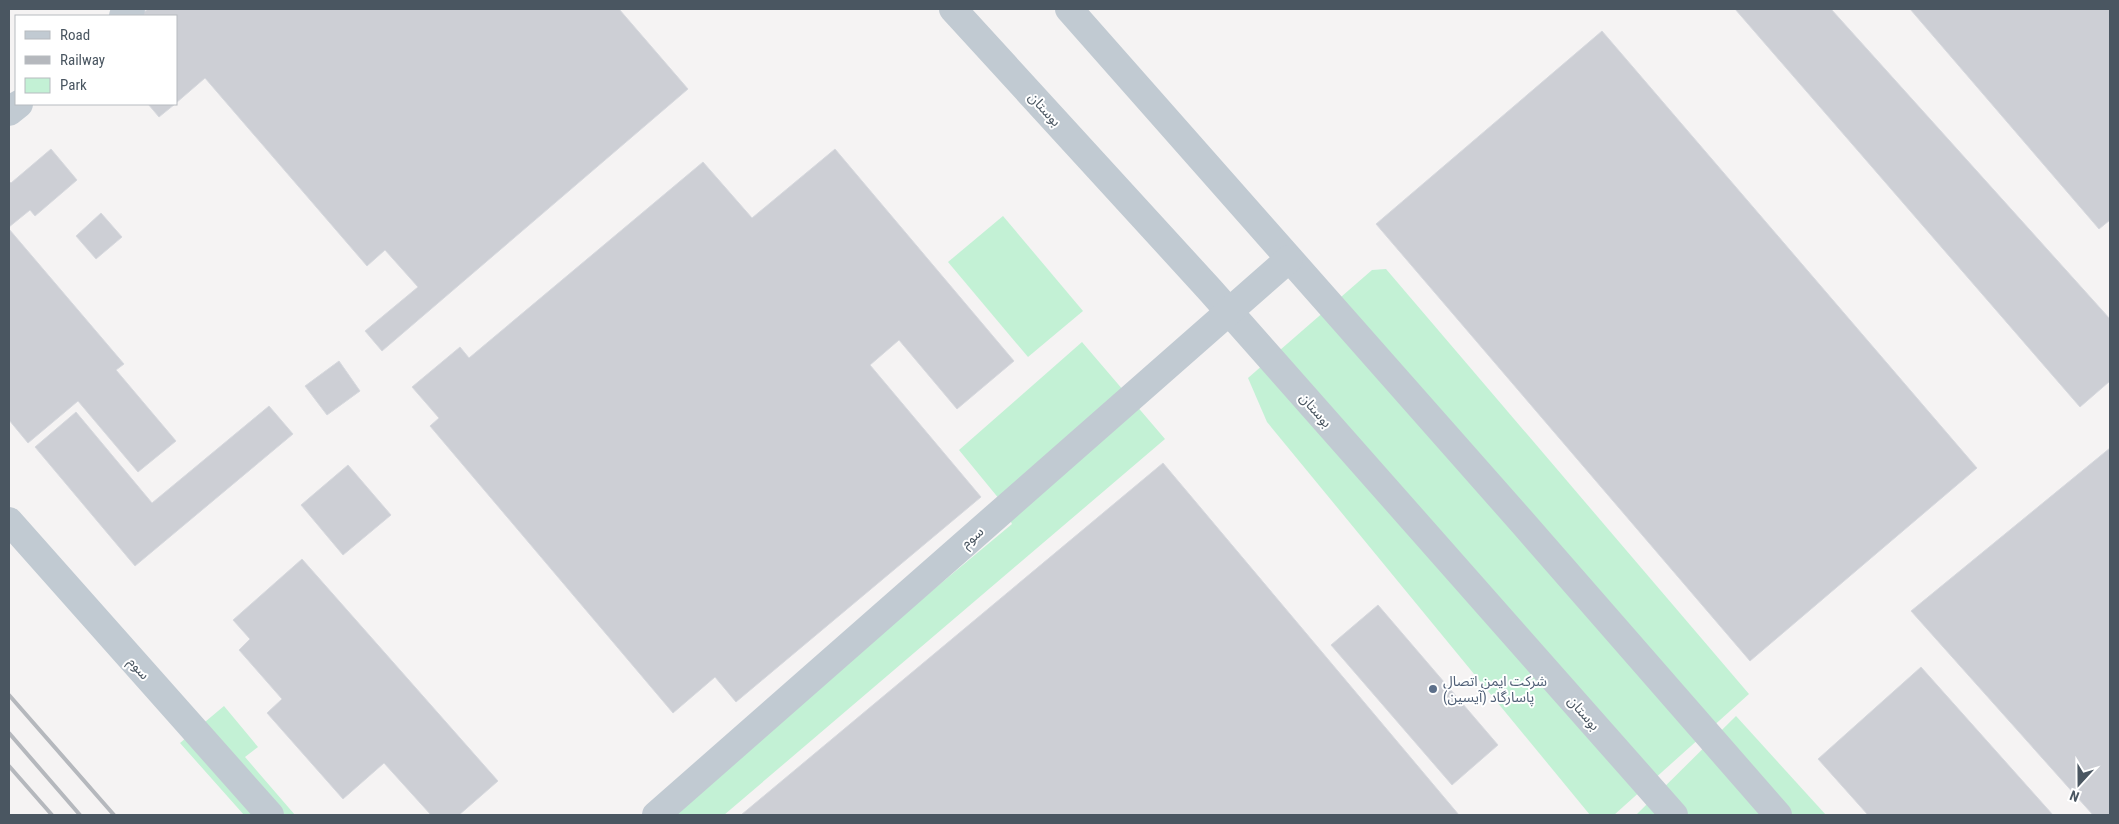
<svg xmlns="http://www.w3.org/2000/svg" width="2119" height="824" viewBox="0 0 2119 824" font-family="'Roboto Condensed','Noto Sans Arabic',sans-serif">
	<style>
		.green { fill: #c3f1d5 }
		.building { fill: #cdcfd5; stroke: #d7d9de }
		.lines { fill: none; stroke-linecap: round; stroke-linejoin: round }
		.minor { stroke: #c1cad2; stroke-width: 28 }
		.rail { stroke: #b5b8bd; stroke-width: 4 }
		.service-dot { fill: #5c6f8a; stroke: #fff; stroke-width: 2 }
		.labels { text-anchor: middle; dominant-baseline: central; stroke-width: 4; stroke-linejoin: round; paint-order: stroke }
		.street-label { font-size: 14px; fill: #4a5661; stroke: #fff }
		.service-label { font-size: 14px; fill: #4e5e75; stroke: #fff; text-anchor: start }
	</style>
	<rect width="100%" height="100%" fill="#f5f3f3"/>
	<!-- green -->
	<g class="green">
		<polygon points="1003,216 1083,311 1028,357 948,262"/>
		<polygon points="1386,269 1749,694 1614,815 1590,815 1267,422 1248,378 1372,270"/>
		<polygon points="1082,342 1165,439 724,815 663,815 1012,524 1000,500 959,450"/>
		<polygon points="224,706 258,747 245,757 295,815 244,815 180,743"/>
		<polygon points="1736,716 1826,815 1636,815"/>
	</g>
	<!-- building -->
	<g class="building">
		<polygon points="148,9 619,9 688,89 382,351 365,331 418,287 385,250 367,266 205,78 176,103 176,16 139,16"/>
		<polygon points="1735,9 1831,9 2110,319 2110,381 2080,407"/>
		<polygon points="1910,9 2110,9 2110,220 2099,229"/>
		<polygon points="1602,31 1977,468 1750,661 1376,224"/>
		<polygon points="148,104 175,104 159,117"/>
		<polygon points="51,149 77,180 35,216 30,210 9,227 9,181 11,183"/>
		<polygon points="835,149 1014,361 957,409 899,340 870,365 981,497 736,702 715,677 673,713 430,426 439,418 412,387 460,347 469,358 703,162 752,218"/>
		<polygon points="101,213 122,237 96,259 76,236"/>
		<polygon points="9,229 124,364 116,370 176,441 138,472 78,401 28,443 9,420"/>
		<polygon points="339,361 360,391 327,415 305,386"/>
		<polygon points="269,406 293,434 135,566 35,447 76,412 152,503"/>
		<polygon points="2110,448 2110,815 2093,815 1911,611"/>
		<polygon points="1163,463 1459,815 741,815"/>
		<polygon points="348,465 391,515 343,555 301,505"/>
		<polygon points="302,559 498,781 459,815 431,815 384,763 343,799 267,713 282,699 239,650 250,639 233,620"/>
		<polygon points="1378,605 1498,745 1452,785 1331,645"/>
		<polygon points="1921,667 2053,815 1868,815 1818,759"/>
	</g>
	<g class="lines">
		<!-- minor -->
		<g class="minor">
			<polyline points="953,9 1210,290 1674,815"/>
			<polyline points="1069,9 1523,523 1778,815"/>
			<polyline points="123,16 131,9"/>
			<polyline points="9,112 19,104"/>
			<polyline points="9,521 270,815"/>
			<polyline points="656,815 1289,259"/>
		</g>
		<!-- rail -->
		<g class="rail">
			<polyline points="9,695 114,815"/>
			<polyline points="9,733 80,815"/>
			<polyline points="9,766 52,815"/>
		</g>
	</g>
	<!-- markers -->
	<circle class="service-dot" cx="1433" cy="689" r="5"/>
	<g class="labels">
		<!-- street labels -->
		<g class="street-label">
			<text transform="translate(1045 109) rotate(48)">بوستان</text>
			<text transform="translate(1316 410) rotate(49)">بوستان</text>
			<text transform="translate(972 537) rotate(-41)">سوم</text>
			<text transform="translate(139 668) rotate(48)">سوم</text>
			<text transform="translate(1584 713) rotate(49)">بوستان</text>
		</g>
		<!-- service labels -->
		<g class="service-label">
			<text x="1443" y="681">شرکت ایمن اتصال<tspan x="1443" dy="16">پاسارگاد (آیسین)</tspan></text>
		</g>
	</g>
	<!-- border -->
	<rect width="2119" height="824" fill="none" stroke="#4a5661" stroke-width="20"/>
	<!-- legend -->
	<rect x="15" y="15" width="162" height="90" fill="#ffffff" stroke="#b7bbc0"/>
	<rect x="25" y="31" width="25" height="8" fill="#c1cad2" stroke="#b7bbc0"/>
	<text x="60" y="40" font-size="15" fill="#4a5661">Road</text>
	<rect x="25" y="56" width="25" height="8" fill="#b5b8bd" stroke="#b7bbc0"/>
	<text x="60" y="65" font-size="15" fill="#4a5661">Railway</text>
	<rect x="25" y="78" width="25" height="15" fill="#c3f1d5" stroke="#b7bbc0"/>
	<text x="60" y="90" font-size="15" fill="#4a5661">Park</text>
	<!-- north arrow -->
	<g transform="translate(2079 784) rotate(201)" stroke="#ffffff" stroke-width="4" paint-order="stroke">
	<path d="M0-4L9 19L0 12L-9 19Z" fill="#4a5661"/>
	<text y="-8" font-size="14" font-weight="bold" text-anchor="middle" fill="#4a5661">N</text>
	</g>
</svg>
